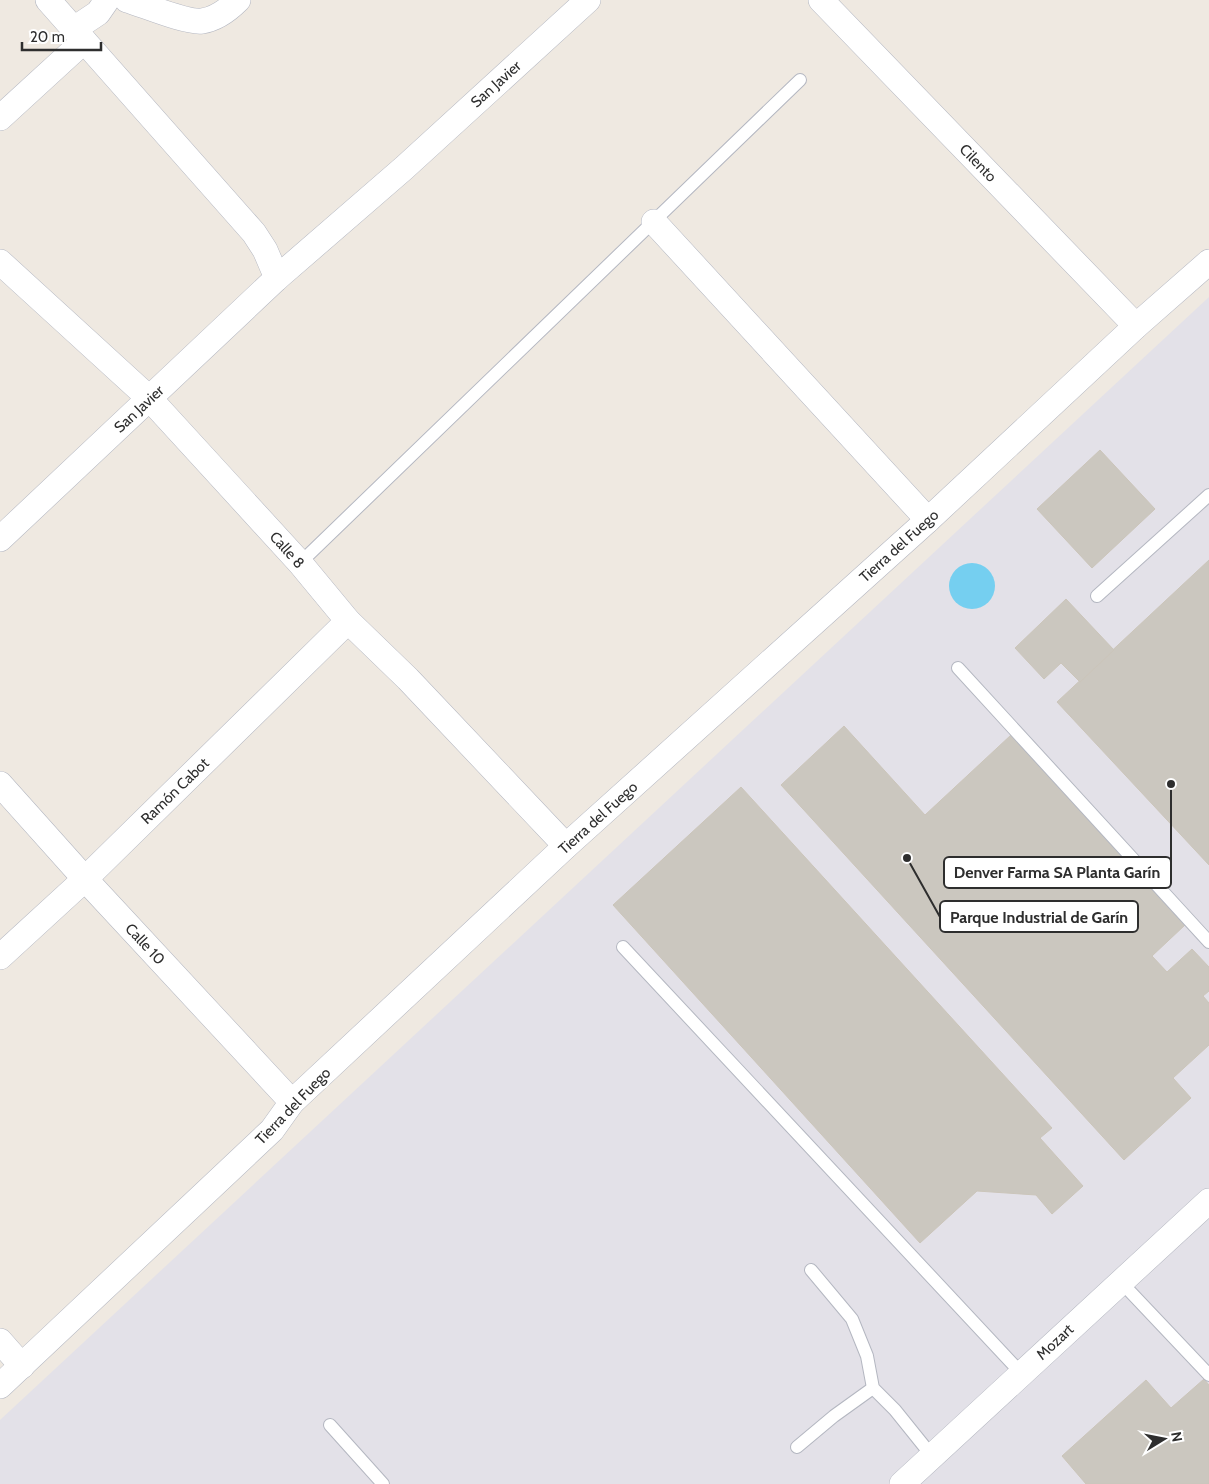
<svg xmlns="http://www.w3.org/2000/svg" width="1209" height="1484" viewBox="0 0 1209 1484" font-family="Cabin,sans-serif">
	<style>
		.industrial { fill: #e3e1e8 }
		.water { fill: #75cff0 }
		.building { fill: #cbc7bf; stroke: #cbc5ba }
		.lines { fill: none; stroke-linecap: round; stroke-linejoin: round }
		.service-casing { stroke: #b4b7c1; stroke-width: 14 }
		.minor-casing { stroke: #b4b7c1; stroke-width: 26 }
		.service { stroke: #fff; stroke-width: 12 }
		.minor { stroke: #fff; stroke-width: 25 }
		.labels { text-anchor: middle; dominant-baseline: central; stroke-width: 5; stroke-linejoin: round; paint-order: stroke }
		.street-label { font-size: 15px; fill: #2e2e2e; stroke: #fff }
		.leader { fill: none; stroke: #2e2e2e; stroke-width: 2 }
		.callout-dot { fill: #2e2e2e; stroke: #fff; stroke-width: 2 }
		.callout { fill: #fff; stroke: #2e2e2e; stroke-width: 2 }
		.callout-label { font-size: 16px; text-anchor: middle; font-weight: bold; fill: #2e2e2e }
	</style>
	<rect width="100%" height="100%" fill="#efe9e1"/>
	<!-- industrial -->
	<polygon class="industrial" points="1209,297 1209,1484 0,1484 0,1420"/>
	<!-- water -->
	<circle class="water" cx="972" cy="586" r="23"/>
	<!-- building -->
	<g class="building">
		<polygon points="1100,450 1155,509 1092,568 1037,509"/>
		<polygon points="1209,560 1209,865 1057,702"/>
		<polygon points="1066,599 1114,650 1080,682 1061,663 1044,679 1015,648"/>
		<polygon points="844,726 925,815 1011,735 1185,925 1152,956 1167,972 1192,949 1209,967 1209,991 1203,996 1209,1003 1209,1045 1173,1078 1191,1098 1124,1160 781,785"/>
		<polygon points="741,787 1052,1128 1040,1138 1083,1186 1052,1214 1036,1195 977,1191 920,1243 613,905"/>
		<polygon points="1204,1379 1209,1385 1209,1484 1086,1484 1062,1456 1146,1380 1171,1408"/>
	</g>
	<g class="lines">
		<!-- service casing -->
		<g class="service-casing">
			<g id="service">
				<polyline points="300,563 800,80"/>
				<polyline points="1097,596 1209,495"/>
				<polyline points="958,668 1209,942"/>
				<polyline points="623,947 1022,1374"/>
				<polyline points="811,1270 852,1319 867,1356 873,1388 895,1410 932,1456"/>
				<polyline points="1121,1282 1209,1375"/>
				<polyline points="330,1425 383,1484"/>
				<polyline points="797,1447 834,1416 873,1388"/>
			</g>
		</g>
		<!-- minor casing -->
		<g class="minor-casing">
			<g id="minor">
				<polyline points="48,0 254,233 265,250 277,278"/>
				<path d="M 127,0 C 144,5 186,23 202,21 C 216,19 228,10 238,0"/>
				<polyline points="821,0 1136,326"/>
				<polyline points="74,29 98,13 107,0"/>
				<polyline points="0,118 84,41"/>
				<polyline points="654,222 928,520"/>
				<polyline points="0,262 150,399 300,563 348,621 408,679 566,846"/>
				<polyline points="0,539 277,278 404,168 588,0"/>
				<polyline points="0,784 85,879 292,1102"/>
				<polyline points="0,957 85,879 348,621"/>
				<polyline points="0,1341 22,1366"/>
				<polyline points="0,1386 272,1130 292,1102 566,846 928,520 1136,326 1209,262"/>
				<polyline points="902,1484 1209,1201"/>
			</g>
		</g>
		<!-- service -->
		<use href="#service" class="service"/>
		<!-- minor -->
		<use href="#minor" class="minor"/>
	</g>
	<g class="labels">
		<!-- street labels -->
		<g class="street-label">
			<text transform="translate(496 84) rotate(-42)">San Javier</text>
			<text transform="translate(978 163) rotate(46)">Cilento</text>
			<text transform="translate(139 409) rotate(-43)">San Javier</text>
			<text transform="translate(899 546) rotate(-42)">Tierra del Fuego</text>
			<text transform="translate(287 550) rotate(48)">Calle 8</text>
			<text transform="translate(175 791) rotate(-44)">Ramón Cabot</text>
			<text transform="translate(598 818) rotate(-42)">Tierra del Fuego</text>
			<text transform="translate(145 944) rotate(47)">Calle 10</text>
			<text transform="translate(293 1106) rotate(-46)">Tierra del Fuego</text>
			<text transform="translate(1055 1342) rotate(-43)">Mozart</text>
		</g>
	</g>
	<!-- callouts -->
	<path class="leader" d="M1171 784L1171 872M907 858L940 917"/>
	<g class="callout-dot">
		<circle cx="1171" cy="784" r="5"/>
		<circle cx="907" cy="858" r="5"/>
	</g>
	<g class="callout">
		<rect x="944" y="857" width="227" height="31" rx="5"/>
		<rect x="940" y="901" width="198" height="31" rx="5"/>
	</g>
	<g class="callout-label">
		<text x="1057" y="878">Denver Farma SA Planta Garín</text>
		<text x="1039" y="923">Parque Industrial de Garín</text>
	</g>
	<!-- north arrow -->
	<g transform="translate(1164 1439) rotate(80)" stroke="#ffffff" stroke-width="4" paint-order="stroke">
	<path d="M0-4L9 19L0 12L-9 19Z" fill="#2e2e2e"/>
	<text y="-8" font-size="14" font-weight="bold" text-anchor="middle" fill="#2e2e2e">N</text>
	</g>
	<!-- scale -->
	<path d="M22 42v8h79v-8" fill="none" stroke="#2e2e2e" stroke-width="2.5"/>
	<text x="30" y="42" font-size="15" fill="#2e2e2e" stroke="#ffffff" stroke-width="4" paint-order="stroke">20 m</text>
</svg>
